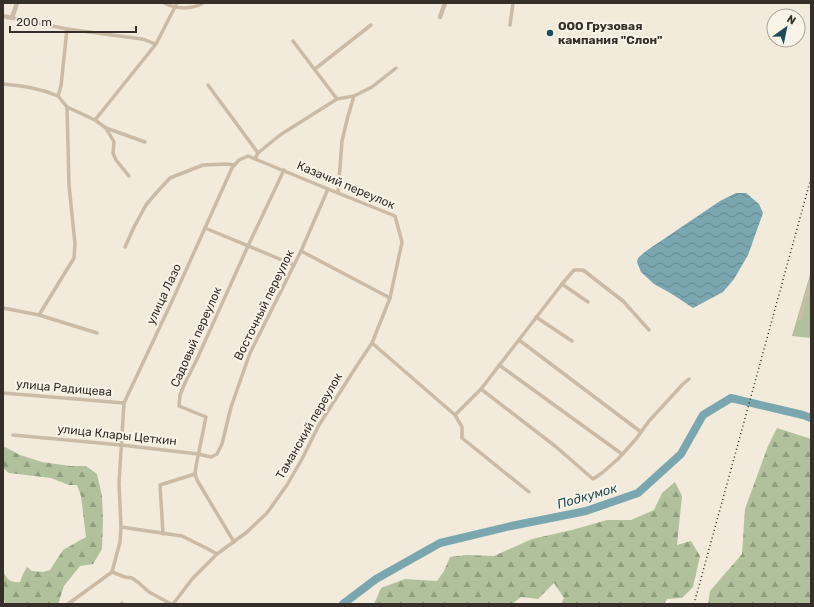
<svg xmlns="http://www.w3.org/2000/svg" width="814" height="607" viewBox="0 0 814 607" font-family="Rubik,sans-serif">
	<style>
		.forest { fill: url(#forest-firs) }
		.garden { fill: #b0c19b }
		.water { fill: url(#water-waves) }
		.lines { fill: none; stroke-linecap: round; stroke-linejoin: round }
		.river { stroke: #7aa7af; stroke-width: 8 }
		.minor { stroke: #cabba7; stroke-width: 3.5 }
		.tertiary { stroke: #cabba7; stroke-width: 4.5 }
		.rail { stroke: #362e28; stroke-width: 1.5; stroke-dasharray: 1 3; stroke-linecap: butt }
		.poi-dot { fill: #1d4d58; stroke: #f9f3e8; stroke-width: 1.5 }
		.labels { text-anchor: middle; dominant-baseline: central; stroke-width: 4; stroke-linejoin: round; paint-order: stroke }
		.poi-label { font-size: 12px; font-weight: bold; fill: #362e28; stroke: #f9f3e8; text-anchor: start }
		.street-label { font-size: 12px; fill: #362e28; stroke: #f9f3e8 }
		.water-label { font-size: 13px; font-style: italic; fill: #1d4d58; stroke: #f9f3e8 }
	</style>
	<defs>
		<pattern id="forest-firs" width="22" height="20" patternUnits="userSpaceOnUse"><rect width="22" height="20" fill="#b0c19b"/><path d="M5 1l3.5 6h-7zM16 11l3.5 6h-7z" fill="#909d7e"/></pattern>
		<pattern id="water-waves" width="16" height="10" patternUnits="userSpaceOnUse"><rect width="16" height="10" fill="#7aa7af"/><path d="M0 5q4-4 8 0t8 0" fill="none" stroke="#65888e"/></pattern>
	</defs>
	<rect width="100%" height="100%" fill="#f2eadb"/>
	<!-- forest -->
	<g class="forest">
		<polygon points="777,428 811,439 811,604 708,604 710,591 742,554 745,509 768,446"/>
		<path d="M 3,446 L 20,455 L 42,462 L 70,466 L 86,466 L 97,474 L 102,496 L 103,520 L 102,549 L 93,564 L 80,566 L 64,586 L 58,604 L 17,604 L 5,603 L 3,597 L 3,571 C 7,580 11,583 20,582 L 23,574 L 27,567 L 32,571 L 43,572 L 50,570 L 63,550 L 86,537 L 81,496 L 77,485 L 69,485 L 51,478 L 9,473 L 3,468 Z"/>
		<polygon points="675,482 682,496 677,545 691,541 700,556 693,587 682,598 667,599 664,604 561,604 564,598 554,583 538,599 521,597 512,604 374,604 381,588 405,579 437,581 444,571 450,557 466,555 494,556 532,539 572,530 607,520 631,520 654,510 662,493"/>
	</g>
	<!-- garden -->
	<polygon class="garden" points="811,271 811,338 792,336"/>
	<!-- water -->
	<polygon class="water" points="736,193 746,193 759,204 763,213 748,255 734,279 723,292 693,308 672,294 654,284 641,272 637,262 638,258 646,251 720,201"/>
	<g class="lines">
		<!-- river -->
		<polyline class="river" points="343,604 376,579 440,543 511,526 586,511 638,493 681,454 703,415 731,398 803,415 811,418"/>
		<!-- minor -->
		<g class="minor">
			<path d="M 164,3 C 176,9 191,10 203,3"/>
			<path d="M 12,18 L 67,29 L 142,39 C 147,40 151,43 156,44"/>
			<polyline points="510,25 513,3"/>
			<polyline points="293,41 337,99"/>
			<polyline points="315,69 371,25"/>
			<path d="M 3,84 C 23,86 39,88 58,96"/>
			<polyline points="208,85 258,153"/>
			<polyline points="58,96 61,86 67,29"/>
			<polyline points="67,107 95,120 106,128 145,142"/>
			<polyline points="95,120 156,44 177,3"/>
			<polyline points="106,128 114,142 113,153 116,160 129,176"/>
			<polyline points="255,159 328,189 395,216 402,242 390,298"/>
			<polyline points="338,193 342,141 348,116 354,96"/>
			<polyline points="205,228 294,265"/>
			<polyline points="125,247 134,227 146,205 157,192 170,178 203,165 227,164 234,165"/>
			<polyline points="562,284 588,302"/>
			<polyline points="3,308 39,315 97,333"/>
			<polyline points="39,315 74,258 75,244 69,185 67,107 58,96"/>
			<polyline points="536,317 572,341"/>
			<polyline points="800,319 811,282"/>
			<polyline points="519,340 641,432"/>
			<polyline points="372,343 455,415 481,389 562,284 574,270 583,270 623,301 649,330"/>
			<polyline points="499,365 622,454"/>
			<polyline points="481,389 555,446 593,479 602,473 618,459 636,439 649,421 683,384 689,379"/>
			<polyline points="3,393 124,403"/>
			<polyline points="455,415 462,427 462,438 529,492"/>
			<polyline points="13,435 121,445 198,454 211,457 217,454 222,444 231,407 250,353 301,251 328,189"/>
			<polyline points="121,527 182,536 208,549 217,554"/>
			<polyline points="163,534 160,485 195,474"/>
			<polyline points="234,542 197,480 195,474 196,466 206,417 179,406 180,395 185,383 197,359 248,246 284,170"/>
			<polyline points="112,572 125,577 132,578 139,583 149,592 171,604"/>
			<polyline points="68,604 112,572 120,542 121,527 119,483 124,403 173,299 232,168 239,160 248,156 255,159 258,153 280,135 337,99 354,96 372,87 396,68"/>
			<polyline points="122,604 122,603"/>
			<polyline points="173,604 193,578 217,554 247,532 267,513 287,485 302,459 319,425 356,367 372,343 390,298 301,251"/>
		</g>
		<!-- tertiary -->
		<g class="tertiary">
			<polyline points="3,16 12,18 17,3"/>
			<polyline points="440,17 445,3"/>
		</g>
		<!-- rail -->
		<polyline class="rail" points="694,604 811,178"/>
	</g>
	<!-- markers -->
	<circle class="poi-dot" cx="550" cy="33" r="4"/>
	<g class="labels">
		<!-- poi labels -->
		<g class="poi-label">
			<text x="558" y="26">ООО Грузовая<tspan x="558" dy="14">кампания "Слон"</tspan></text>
		</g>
		<!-- street labels -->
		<g class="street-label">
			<text transform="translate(346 185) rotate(23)">Казачий переулок</text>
			<text transform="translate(164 294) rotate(-65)">улица Лазо</text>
			<text transform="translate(264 305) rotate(-64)">Восточный переулок</text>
			<text transform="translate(196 337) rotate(-66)">Садовый переулок</text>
			<text transform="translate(64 388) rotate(5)">улица Радищева</text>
			<text transform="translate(309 426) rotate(-60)">Таманский переулок</text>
			<text transform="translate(117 435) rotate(6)">улица Клары Цеткин</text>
		</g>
		<!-- water labels -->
		<g class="water-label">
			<text transform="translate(587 496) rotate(-16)">Подкумок</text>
		</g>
	</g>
	<!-- border -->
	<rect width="814" height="607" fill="none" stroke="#362e28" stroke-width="8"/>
	<!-- north arrow -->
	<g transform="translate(786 28) rotate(33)"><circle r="19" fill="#f9f3e8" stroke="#aba49b"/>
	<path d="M0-3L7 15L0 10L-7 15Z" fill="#1d4d58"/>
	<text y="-6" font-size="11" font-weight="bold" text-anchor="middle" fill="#362e28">N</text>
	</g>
	<!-- scale -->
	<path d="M10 26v6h126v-6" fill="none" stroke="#362e28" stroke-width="2"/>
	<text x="16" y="26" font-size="12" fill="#362e28" stroke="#f9f3e8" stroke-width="3" paint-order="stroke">200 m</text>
</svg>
